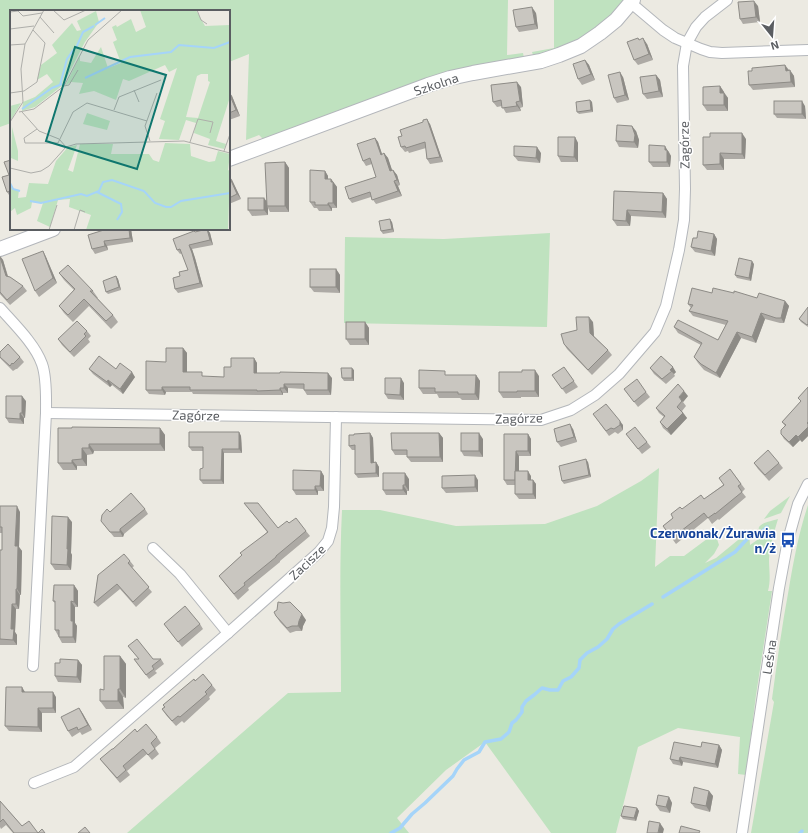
<svg xmlns="http://www.w3.org/2000/svg" width="808" height="833" viewBox="0 0 808 833" font-family="'Exo 2',sans-serif">
	<style>
		.green { fill: #bfe2bf }
		.lines { fill: none; stroke-linecap: round; stroke-linejoin: round }
		.stream { stroke: #a5d4f9; stroke-width: 3.5 }
		.street-casing { stroke: #b4b7bb; stroke-width: 12 }
		.secondary-casing { stroke: #b3b6bb; stroke-width: 16 }
		.street { stroke: #fff; stroke-width: 10 }
		.secondary { stroke: #fff; stroke-width: 14 }
		.wall { fill: #adaaa5 }
		.shaded-wall { fill: #8d8b86 }
		.building { fill: #c9c6c0; stroke: #8d8b86 }
		.labels { text-anchor: middle; dominant-baseline: central; stroke-width: 3; stroke-linejoin: round; paint-order: stroke }
		.street-label { font-size: 13px; fill: #5a5d61; stroke: #fff }
		.transit-label { font-size: 13px; font-weight: bold; fill: #164399; stroke: #fff; text-anchor: end }
		.inset-river { fill: none; stroke: #a5d4f9; stroke-width: 2 }
		.inset-road { fill: none; stroke: #aeaeaa; stroke-width: 1 }
		.view { fill: #0f766e; fill-opacity: 0.15; stroke: #0f766e; stroke-width: 2 }
		.inset-edge { fill: none; stroke: #5a5d61; stroke-width: 2 }
	</style>
	<rect width="100%" height="100%" fill="#eceae2"/>
	<!-- green -->
	<g class="green">
		<polygon points="0,0 508,0 507,55 523,53 524,58 263,139 259,135 246,140 249,54 229,62 229,11 11,11 11,123 0,127"/>
		<polygon points="554,0 625,0 604,23 585,37 559,50 534,57 533,55 532,52 554,48"/>
		<polygon points="550,233 547,327 344,323 345,237 444,239"/>
		<path d="M 659,468 L 655,567 L 670,556 L 684,556 L 715,533 L 719,545 L 714,554 L 705,563 L 716,558 L 749,531 L 750,545 L 760,538 C 759,535 758,530 759,527 C 762,522 773,521 778,519 C 774,532 770,546 769,559 C 769,570 771,580 768,591 L 772,591 L 756,695 L 746,775 L 738,774 L 740,737 L 678,728 L 638,747 L 616,833 L 551,833 L 485,742 L 446,770 L 397,818 L 409,833 L 127,833 L 288,693 L 341,692 C 341,631 339,571 342,510 L 380,510 L 456,526 L 545,524 L 597,506 L 641,481 Z"/>
		<polygon points="790,496 781,513 764,519 770,511"/>
		<path d="M 808,505 L 808,833 L 751,833 L 774,702 L 772,699 C 777,662 782,625 789,588 C 794,559 799,532 808,505 Z"/>
	</g>
	<g class="lines">
		<!-- stream -->
		<g class="stream">
			<polyline points="760,533 767,527"/>
			<polyline points="663,597 735,552 748,538"/>
			<polyline points="391,833 400,828 412,814 425,803 453,776 457,769 464,760 479,752 485,742 501,739 509,732 512,723 516,720 522,712 522,707 526,701 534,695 542,688 550,690 558,690 563,681 571,677 579,668 580,660 587,653 598,647 607,639 613,629 619,624 652,604"/>
			<polyline points="800,833 802,831"/>
		</g>
		<!-- street casing -->
		<g class="street-casing">
			<g id="street">
				<polyline points="631,3 663,30 675,38 701,49 710,52 722,53 808,50"/>
				<path d="M 0,308 C 14,324 35,344 42,364 C 47,378 46,399 46,413 L 33,666"/>
				<polyline points="46,413 541,420 571,410 595,395 619,374 655,332 666,306 679,250 684,220 685,189 683,66 687,43 696,27 705,17 727,0"/>
				<polyline points="153,548 180,574 228,633"/>
				<polyline points="34,783 74,767 228,633 319,552 328,541 332,528 334,507 336,417"/>
				<polyline points="742,833 779,588 788,540 798,504 808,484"/>
			</g>
		</g>
		<!-- secondary casing -->
		<g class="secondary-casing">
			<g id="secondary">
				<polyline points="229,159 428,85 450,78 473,73 541,61 559,55 581,46 600,33 616,20 633,0"/>
				<polyline points="0,249 53,229"/>
			</g>
		</g>
		<!-- street -->
		<use href="#street" class="street"/>
		<!-- secondary -->
		<use href="#secondary" class="secondary"/>
	</g>
	<!-- wall -->
	<g class="wall">
		<polygon points="758,6 760,22 743,24 740,19"/>
		<polygon points="536,13 538,29 519,32 516,27"/>
		<polygon points="647,44 653,60 638,65 634,60"/>
		<polygon points="585,60 589,65 595,80 582,85 578,79"/>
		<polygon points="785,65 794,76 795,87 753,90 749,85 752,71"/>
		<polygon points="656,75 660,80 663,97 647,99 643,94"/>
		<polygon points="623,77 629,100 617,103 614,98"/>
		<polygon points="720,86 728,98 728,111 707,111 703,105"/>
		<polygon points="521,87 523,107 520,108 521,111 506,113 502,106 497,107 493,102"/>
		<polygon points="229,92 232,96 240,116 229,120"/>
		<polygon points="590,100 592,102 593,112 579,114 577,112"/>
		<polygon points="805,106 806,119 777,118 774,114"/>
		<polygon points="430,124 443,162 430,164 427,159 426,148 409,153 408,151 405,152 401,147"/>
		<polygon points="636,131 639,140 638,148 619,147 616,141"/>
		<polygon points="575,137 578,143 578,162 561,162 558,156"/>
		<polygon points="703,137 746,139 745,159 724,159 724,170 707,170 703,165"/>
		<polygon points="375,138 378,142 382,154 384,153 388,158 392,170 393,170 397,175 400,185 398,186 402,196 376,204 371,197 352,203 349,199 376,177 372,164 366,166 363,161"/>
		<polygon points="669,151 669,152 671,156 670,167 653,167 649,162"/>
		<polygon points="541,153 540,163 518,161 514,156"/>
		<polygon points="11,160 11,198 7,192"/>
		<polygon points="285,162 289,168 289,212 270,212 268,208 268,215 252,216 248,210 266,201"/>
		<polygon points="325,171 328,176 328,179 331,179 337,187 337,208 332,208 332,211 319,211 317,208 314,208 310,202"/>
		<polygon points="229,176 232,180 241,199 229,204"/>
		<polygon points="614,191 663,193 667,199 666,218 631,216 630,226 617,226 613,220"/>
		<polygon points="392,222 394,232 383,234 381,231"/>
		<polygon points="107,229 131,229 133,242 107,246 108,250 95,254 92,249"/>
		<polygon points="207,229 210,233 213,245 192,249 195,258 203,287 178,293 175,289 180,276 188,270 182,253 180,254 177,250 195,232"/>
		<polygon points="714,234 717,239 715,256 695,252 691,247 697,238"/>
		<polygon points="43,251 46,257 57,283 39,297 35,291"/>
		<polygon points="0,256 3,260 8,276 23,286 27,291 10,305 0,294"/>
		<polygon points="754,264 751,281 737,278 735,275"/>
		<polygon points="336,269 340,275 340,293 314,292 310,287"/>
		<polygon points="59,273 93,291 98,298 97,298 113,315 118,322 111,329 89,306 73,322 64,313 59,306 74,290 64,280"/>
		<polygon points="116,276 118,279 121,290 108,294 106,292"/>
		<polygon points="712,293 734,293 757,298 785,301 789,306 784,323 780,323 765,319 756,343 741,338 720,378 704,370 698,363 694,357 701,345 678,333 674,327 718,340 726,325 693,316 689,311 691,308 688,304"/>
		<polygon points="808,308 808,327 801,322 799,319"/>
		<polygon points="365,322 369,328 369,345 350,345 346,339"/>
		<polygon points="593,322 594,336 608,350 612,355 592,375 567,349 564,344 577,330"/>
		<polygon points="87,331 91,336 88,339 90,342 74,357 62,345 58,339"/>
		<polygon points="183,348 187,353 187,372 205,377 224,377 231,367 254,358 257,363 257,373 332,378 331,395 307,395 304,390 304,389 288,388 288,393 283,393 283,395 260,395 193,394 192,392 166,392 165,395 149,394 146,390 166,362"/>
		<polygon points="0,352 20,357 24,362 17,369 16,369 13,371 0,358"/>
		<polygon points="564,367 578,387 566,394 552,375"/>
		<polygon points="650,368 676,372 674,374 675,376 666,384 654,374"/>
		<polygon points="89,369 116,369 135,377 123,394 112,385 110,387 93,374"/>
		<polygon points="354,370 354,381 344,381 342,378"/>
		<polygon points="448,375 476,375 480,381 479,400 462,400 460,398 439,398 437,394 423,394 419,388"/>
		<polygon points="539,376 539,397 521,397 521,398 503,398 499,392"/>
		<polygon points="404,383 404,400 388,399 385,394"/>
		<polygon points="808,387 808,436 802,442 800,440 793,447 784,439 781,434 785,426 782,422 801,401 798,398"/>
		<polygon points="624,389 646,392 650,397 638,407"/>
		<polygon points="688,396 683,402 686,406 682,411 687,418 671,435 663,428 660,422 664,417 659,413 656,408"/>
		<polygon points="26,401 25,418 24,418 24,424 9,423 6,418"/>
		<polygon points="593,414 623,425 623,430 618,434 615,432 609,436"/>
		<polygon points="58,428 160,428 165,435 165,451 94,451 93,454 87,455 87,466 77,466 77,470 63,470 58,463"/>
		<polygon points="573,429 577,442 561,447 557,442"/>
		<polygon points="239,432 241,436 242,453 224,453 224,484 203,484 200,480 203,468 203,451 192,451 189,447"/>
		<polygon points="370,433 373,438 374,462 376,462 379,467 379,477 358,478 355,474 355,450 352,450 349,446"/>
		<polygon points="439,433 443,438 443,462 411,462 407,457 407,455 395,455 392,450"/>
		<polygon points="504,434 528,434 531,439 531,456 519,456 519,471 531,476 531,480 533,480 536,484 536,499 519,499 515,494 515,485 507,485 504,480"/>
		<polygon points="626,434 647,442 651,447 642,454"/>
		<polygon points="483,439 483,457 464,456 461,451"/>
		<polygon points="588,462 591,477 564,484 562,481"/>
		<polygon points="754,463 779,463 783,468 769,481 758,469"/>
		<polygon points="730,469 745,489 742,492 746,497 719,520 718,519 712,524 708,518 676,544 663,526 673,518 682,509 704,499 723,485"/>
		<polygon points="321,471 324,476 324,491 318,491 318,495 296,495 293,490"/>
		<polygon points="409,479 409,491 407,491 407,495 386,495 383,490"/>
		<polygon points="478,480 478,492 446,493 442,488"/>
		<polygon points="244,503 278,528 289,523 306,531 310,536 280,561 280,562 248,588 249,590 238,600 219,576 267,532"/>
		<polygon points="0,506 20,512 19,547 22,551 21,595 20,595 19,609 16,609 15,632 17,635 17,645 0,645 0,550 2,550 2,533 0,533"/>
		<polygon points="145,509 148,514 124,534 123,537 114,537 101,521 110,512"/>
		<polygon points="72,522 71,553 72,555 71,570 55,570 51,564"/>
		<polygon points="130,561 134,566 132,568 152,592 136,607 120,589 98,607 94,603 98,575"/>
		<polygon points="74,585 78,591 78,607 75,607 75,623 77,626 76,643 62,643 55,630 55,603 53,601"/>
		<polygon points="276,616 306,620 303,626 302,631 296,631 290,633 280,622"/>
		<polygon points="164,624 200,624 203,629 182,647"/>
		<polygon points="128,646 153,659 161,659 164,664 155,671 157,673 149,679 134,659 139,659"/>
		<polygon points="120,656 126,664 126,698 123,697 124,709 106,709 100,701 104,690"/>
		<polygon points="78,660 82,665 81,683 58,682 55,676 60,663"/>
		<polygon points="195,681 212,685 216,690 209,697 210,699 184,723 182,721 176,726 166,715 162,709 164,707 163,705"/>
		<polygon points="25,692 56,697 56,713 42,713 42,732 9,731 5,726"/>
		<polygon points="79,708 83,714 92,730 82,735 80,732 72,737 68,731"/>
		<polygon points="137,732 157,737 161,743 155,748 159,754 152,760 147,754 127,771 130,775 120,783 104,764 100,759"/>
		<polygon points="719,745 722,750 718,768 683,762 682,766 673,764 670,759"/>
		<polygon points="709,791 713,796 710,812 695,808 691,803"/>
		<polygon points="669,797 672,803 670,813 660,811 656,805"/>
		<polygon points="0,801 22,826 38,833 45,833 13,833 6,825 1,829 0,827"/>
		<polygon points="637,808 639,811 636,821 623,819 621,816"/>
	</g>
	<!-- shaded-wall -->
	<g class="shaded-wall">
		<polygon points="754,1 758,6 760,22 756,17"/>
		<polygon points="532,7 536,13 538,29 535,24"/>
		<polygon points="643,38 647,44 653,60 649,54"/>
		<polygon points="585,60 589,65 595,80 591,74"/>
		<polygon points="785,65 789,71 786,71"/>
		<polygon points="790,70 794,76 795,87 791,82"/>
		<polygon points="620,72 623,77 629,100 625,95"/>
		<polygon points="656,75 660,80 663,97 659,91"/>
		<polygon points="517,82 521,87 523,107 520,101"/>
		<polygon points="720,86 724,92 724,98 720,93"/>
		<polygon points="229,92 232,96 240,116 236,110"/>
		<polygon points="724,93 728,98 728,111 724,105"/>
		<polygon points="590,100 592,102 593,112 591,110"/>
		<polygon points="802,101 805,106 806,119 802,114"/>
		<polygon points="516,102 520,108 521,111 517,106"/>
		<polygon points="427,119 430,124 443,162 440,157"/>
		<polygon points="632,126 636,131 639,140 638,148 634,142"/>
		<polygon points="742,133 746,139 745,159 742,154"/>
		<polygon points="575,137 578,143 578,162 574,157"/>
		<polygon points="375,138 378,142 384,160 381,155"/>
		<polygon points="665,146 671,156 670,167 667,162 665,150"/>
		<polygon points="537,147 541,153 540,163 536,158"/>
		<polygon points="384,153 388,158 394,176 390,171"/>
		<polygon points="720,153 724,159 724,170 720,164"/>
		<polygon points="285,162 289,168 289,212 285,206"/>
		<polygon points="393,170 397,175 400,185 397,180"/>
		<polygon points="325,171 328,176 328,185 325,179"/>
		<polygon points="229,176 232,180 241,199 237,194"/>
		<polygon points="331,179 337,187 337,208 333,203"/>
		<polygon points="394,181 398,186 402,196 398,191"/>
		<polygon points="663,193 667,199 666,218 662,212"/>
		<polygon points="264,198 268,203 267,206 268,208 268,215 264,210"/>
		<polygon points="328,203 332,208 332,211 328,205"/>
		<polygon points="627,210 631,216 630,226 626,221"/>
		<polygon points="390,219 392,222 394,232 392,229"/>
		<polygon points="129,229 131,229 133,242 130,238"/>
		<polygon points="207,229 210,233 213,245 210,240"/>
		<polygon points="714,234 717,239 715,256 711,251"/>
		<polygon points="104,241 107,246 108,250 105,246"/>
		<polygon points="189,245 192,249 195,258 203,287 200,283"/>
		<polygon points="43,251 46,257 57,283 53,278"/>
		<polygon points="0,256 3,260 9,281 6,276"/>
		<polygon points="752,261 754,264 751,281 749,278"/>
		<polygon points="336,269 340,275 340,293 336,287"/>
		<polygon points="116,276 118,279 121,290 119,287"/>
		<polygon points="785,301 789,306 784,323 781,318"/>
		<polygon points="761,313 765,319 756,343 752,337"/>
		<polygon points="589,317 593,322 594,338 590,333"/>
		<polygon points="365,322 369,328 369,345 365,339"/>
		<polygon points="737,332 741,338 720,378 716,373"/>
		<polygon points="183,348 187,353 187,377 183,372"/>
		<polygon points="254,358 257,363 257,378 254,373"/>
		<polygon points="673,367 676,372 674,374 670,370"/>
		<polygon points="352,368 354,370 354,381 352,378"/>
		<polygon points="535,370 539,376 539,397 535,391"/>
		<polygon points="132,372 135,377 123,394 120,389"/>
		<polygon points="328,373 332,378 331,395 328,390"/>
		<polygon points="476,375 480,381 479,400 475,394"/>
		<polygon points="401,378 404,383 404,400 400,395"/>
		<polygon points="108,380 112,385 110,387 107,382"/>
		<polygon points="284,384 288,388 288,393 284,388"/>
		<polygon points="162,387 166,392 165,395 162,390"/>
		<polygon points="280,388 283,393 283,395 280,390"/>
		<polygon points="684,391 688,396 683,402 679,397"/>
		<polygon points="22,396 26,401 25,418 22,413"/>
		<polygon points="20,413 24,418 24,424 20,419"/>
		<polygon points="683,413 687,418 671,435 667,429"/>
		<polygon points="620,421 623,425 623,430 620,425"/>
		<polygon points="570,424 573,429 577,442 574,437"/>
		<polygon points="808,427 808,436 802,442 798,437"/>
		<polygon points="160,428 165,435 165,451 160,444"/>
		<polygon points="239,432 241,436 242,453 239,449"/>
		<polygon points="370,433 373,438 374,467 371,463"/>
		<polygon points="439,433 443,438 443,462 440,457"/>
		<polygon points="479,433 483,439 483,457 479,451"/>
		<polygon points="528,434 531,439 531,456 528,451"/>
		<polygon points="796,435 800,440 793,447 789,442"/>
		<polygon points="89,444 94,451 93,454 89,448"/>
		<polygon points="82,448 87,455 87,466 82,459"/>
		<polygon points="222,449 224,453 224,484 221,480"/>
		<polygon points="516,451 519,456 519,485 515,480"/>
		<polygon points="586,459 588,462 591,477 589,475"/>
		<polygon points="72,460 77,466 77,470 72,463"/>
		<polygon points="376,462 379,467 379,477 376,473"/>
		<polygon points="321,471 324,476 324,491 320,486"/>
		<polygon points="528,471 531,476 531,484 528,480"/>
		<polygon points="405,473 409,479 409,491 405,485"/>
		<polygon points="475,475 478,480 478,492 475,487"/>
		<polygon points="533,480 536,484 536,499 533,494"/>
		<polygon points="403,485 407,491 407,495 403,490"/>
		<polygon points="315,486 318,491 318,495 315,490"/>
		<polygon points="17,506 20,512 19,547 22,551 21,595 17,589 15,546"/>
		<polygon points="68,517 72,522 71,553 72,555 71,570 67,565 67,549"/>
		<polygon points="120,529 124,534 123,537 120,532"/>
		<polygon points="74,585 78,591 78,607 74,602"/>
		<polygon points="16,589 20,595 19,609 16,604"/>
		<polygon points="71,601 75,607 75,623 77,626 76,643 73,637 71,621"/>
		<polygon points="12,604 16,609 15,632 17,635 17,645 13,640 11,629"/>
		<polygon points="302,614 306,620 303,626 302,631 298,626 299,621"/>
		<polygon points="120,656 126,664 126,698 120,689"/>
		<polygon points="78,660 82,665 81,683 77,677"/>
		<polygon points="22,687 25,692 22,692"/>
		<polygon points="118,689 123,697 124,709 118,701"/>
		<polygon points="53,692 56,697 56,713 53,708"/>
		<polygon points="38,708 42,713 42,732 38,727"/>
		<polygon points="79,708 83,714 92,730 88,725"/>
		<polygon points="719,745 722,750 718,768 715,764"/>
		<polygon points="680,757 683,762 682,766 679,761"/>
		<polygon points="709,791 713,796 710,812 706,806"/>
		<polygon points="669,797 672,803 670,813 666,807"/>
		<polygon points="637,808 639,811 636,821 634,818"/>
		<polygon points="660,823 664,829 663,833 658,833"/>
	</g>
	<!-- building -->
	<g class="building">
		<polygon points="754,1 756,17 740,19 738,2"/>
		<polygon points="532,7 535,24 516,27 513,10"/>
		<polygon points="638,38 639,40 643,38 649,54 634,60 627,42"/>
		<polygon points="585,60 591,74 578,79 573,64"/>
		<polygon points="785,65 786,71 790,70 791,82 749,85 748,71 752,71 752,68"/>
		<polygon points="620,72 625,95 614,98 608,75"/>
		<polygon points="656,75 659,91 643,94 640,77"/>
		<polygon points="517,82 520,101 516,102 517,106 502,108 501,100 493,102 491,85"/>
		<polygon points="720,86 720,93 724,93 724,105 703,105 703,87"/>
		<polygon points="229,93 236,110 229,113"/>
		<polygon points="590,100 591,110 577,112 576,102"/>
		<rect x="774" y="101" width="28" height="13"/>
		<polygon points="427,119 440,157 427,159 425,142 406,148 405,146 401,147 398,137 402,136 400,130 423,122 423,120"/>
		<polygon points="617,125 632,126 635,135 634,142 616,141"/>
		<polygon points="710,133 742,133 742,154 720,153 720,164 703,165 703,137 710,137"/>
		<polygon points="558,137 575,137 574,157 558,156"/>
		<polygon points="375,138 381,155 384,153 390,171 393,170 397,180 394,181 398,191 372,200 370,192 349,199 345,187 376,177 370,158 363,161 357,144"/>
		<polygon points="649,145 665,146 665,150 667,150 667,162 649,162"/>
		<polygon points="514,146 537,147 536,158 514,156"/>
		<polygon points="11,160 11,191 7,192 2,177 9,175 4,162"/>
		<polygon points="285,162 285,206 267,206 265,163"/>
		<polygon points="310,170 325,171 325,179 331,179 331,182 333,182 333,203 328,203 328,205 315,205 315,202 310,202"/>
		<polygon points="229,176 237,194 229,198"/>
		<polygon points="614,191 663,193 662,212 627,210 626,221 613,220"/>
		<rect x="248" y="198" width="16" height="12"/>
		<polygon points="390,219 392,229 381,231 379,221"/>
		<polygon points="107,229 129,229 130,238 104,241 105,246 92,249 88,235"/>
		<polygon points="207,229 210,240 189,245 192,253 200,283 175,289 173,278 180,276 179,272 188,270 180,249 177,250 173,239 194,231 195,232"/>
		<polygon points="698,231 714,234 711,251 691,247 693,238 697,238"/>
		<polygon points="43,251 53,278 35,291 22,259"/>
		<polygon points="0,257 6,276 10,277 23,286 7,300 0,292"/>
		<polygon points="739,258 752,261 749,278 735,275"/>
		<polygon points="68,265 93,291 90,291 113,315 106,321 84,299 68,315 59,306 75,289 59,273"/>
		<rect x="310" y="269" width="26" height="18"/>
		<polygon points="116,276 119,287 106,292 103,281"/>
		<polygon points="692,288 712,293 713,288 734,293 734,291 757,298 759,293 785,301 781,318 776,318 761,313 752,337 737,332 716,373 701,364 694,357 702,343 674,327 678,320 718,340 728,321 689,311 693,305 688,304"/>
		<polygon points="808,307 808,324 807,325 799,319"/>
		<polygon points="576,317 589,317 590,333 608,350 588,370 564,344 561,334 577,330"/>
		<polygon points="77,321 87,331 84,334 86,336 70,352 58,339"/>
		<rect x="346" y="322" width="19" height="17"/>
		<polygon points="8,344 20,357 13,364 12,363 10,366 0,357 0,352"/>
		<polygon points="166,348 183,348 183,372 202,372 202,376 224,377 224,367 231,367 231,358 254,358 254,373 280,373 280,372 328,373 328,390 304,390 304,384 284,384 284,388 280,388 280,390 257,391 257,390 190,390 190,387 162,387 162,390 146,390 146,361 166,362"/>
		<polygon points="99,356 116,369 120,363 132,372 120,389 108,380 107,382 89,369"/>
		<polygon points="661,356 673,367 670,370 672,371 662,379 650,368"/>
		<polygon points="564,367 574,381 562,389 552,375"/>
		<polygon points="341,368 352,368 352,378 342,378"/>
		<polygon points="419,370 445,371 445,375 476,375 475,394 458,394 458,392 435,392 435,388 419,388"/>
		<polygon points="522,370 535,370 535,391 517,391 517,392 499,392 499,372 522,372"/>
		<polygon points="385,378 401,378 400,395 385,394"/>
		<polygon points="637,379 646,392 634,402 624,389"/>
		<polygon points="678,384 684,391 679,397 682,401 677,407 683,413 667,429 660,422 665,416 656,408"/>
		<polygon points="808,387 808,422 807,423 808,424 808,427 798,437 796,435 789,442 781,434 781,430 786,425 782,422 801,401 798,398"/>
		<polygon points="6,396 22,396 22,413 20,413 20,419 6,418"/>
		<polygon points="606,404 620,421 620,425 614,429 611,428 606,431 593,414"/>
		<polygon points="570,424 574,437 557,442 554,429"/>
		<polygon points="72,427 160,428 160,444 89,444 89,448 82,448 82,459 72,460 72,463 58,463 58,428 72,428"/>
		<polygon points="635,427 647,442 638,449 626,434"/>
		<polygon points="189,432 239,432 239,449 222,449 221,480 200,480 200,469 203,468 203,447 189,447"/>
		<polygon points="370,433 371,463 376,462 376,473 355,474 355,445 349,446 349,435 354,435 354,434"/>
		<polygon points="391,433 439,433 440,457 407,457 407,450 392,450"/>
		<rect x="461" y="433" width="18" height="18"/>
		<polygon points="504,434 528,434 528,451 516,451 515,480 504,480"/>
		<polygon points="768,450 779,463 765,475 754,463"/>
		<polygon points="586,459 589,475 562,481 559,466"/>
		<polygon points="730,469 741,484 738,486 742,492 715,514 715,513 708,518 704,513 672,538 663,526 673,518 671,514 680,507 682,509 701,495 704,499 724,485 719,478"/>
		<polygon points="293,470 321,471 320,486 315,486 315,490 293,490"/>
		<polygon points="515,471 528,471 528,480 533,480 533,494 515,494"/>
		<polygon points="383,473 405,473 405,485 403,485 403,490 383,490"/>
		<polygon points="475,475 475,487 442,488 442,476"/>
		<polygon points="131,493 145,509 120,529 120,532 110,532 101,521 102,515 107,509 110,512"/>
		<polygon points="244,503 258,503 278,528 287,521 289,523 296,518 306,531 276,556 276,557 244,583 245,585 234,594 219,576 242,555 240,553 268,532"/>
		<polygon points="0,506 17,506 15,546 18,546 17,589 16,589 16,604 12,604 11,629 14,629 13,640 0,639 0,550 2,550 2,527 0,527"/>
		<polygon points="52,516 68,517 67,549 68,549 67,565 51,564"/>
		<polygon points="124,554 130,561 128,563 149,587 133,602 117,584 94,603 98,575"/>
		<polygon points="54,585 74,585 74,602 71,601 71,621 73,621 73,637 59,637 59,630 55,630 55,601 53,601"/>
		<polygon points="278,602 283,603 290,602 302,614 299,621 298,626 292,626 287,628 276,616 274,612 277,610"/>
		<polygon points="185,606 200,624 178,642 164,624"/>
		<polygon points="137,639 153,659 161,659 152,666 154,669 146,675 134,659 139,659 128,646"/>
		<polygon points="104,656 120,656 120,689 118,689 118,701 100,701 100,689 104,690"/>
		<polygon points="60,659 78,660 77,677 55,676 55,663 60,663"/>
		<polygon points="203,674 212,685 205,692 207,694 180,717 178,716 172,721 162,709 165,707 163,705 194,679 195,681"/>
		<polygon points="6,687 22,687 22,692 53,692 53,708 38,708 38,727 5,726"/>
		<polygon points="79,708 88,725 78,730 77,727 68,731 61,717"/>
		<polygon points="146,724 157,737 151,743 155,749 148,755 143,749 123,766 126,770 117,778 100,759 112,749 113,749 135,729 137,732"/>
		<polygon points="674,742 701,747 702,742 719,745 715,764 680,757 679,761 670,759"/>
		<polygon points="694,787 709,791 706,806 691,803"/>
		<polygon points="658,795 669,797 666,807 656,805"/>
		<polygon points="0,801 22,826 29,821 38,833 42,829 45,833 14,833 3,819 0,822"/>
		<polygon points="624,806 637,808 634,818 621,816"/>
		<polygon points="649,821 660,823 658,833 647,833"/>
		<polygon points="681,826 700,831 699,833 679,833"/>
		<polygon points="85,827 90,833 78,833"/>
	</g>
	<!-- icons -->
	<defs>
		<g id="bus-bare" transform="scale(1.2)"><path d="M-5-6H5V4H4V6H2V4H-2V6H-4V4H-5ZM-3.5-4V0h7V-4ZM-3.5 1.2v1.5H-2V1.2ZM2 1.2v1.5H3.5V1.2Z" fill="#1a4fb4" stroke="#fff" stroke-width="2.5" paint-order="stroke"/></g>
	</defs>
	<g fill-rule="evenodd">
		<use href="#bus-bare" x="788" y="540"/>
	</g>
	<g class="labels">
		<!-- street labels -->
		<g class="street-label">
			<text transform="translate(436 84) rotate(-18)">Szkolna</text>
			<text transform="translate(684 145) rotate(-91)">Zagórze</text>
			<text transform="translate(196 415) rotate(1)">Zagórze</text>
			<text transform="translate(519 418) rotate(-2)">Zagórze</text>
			<text transform="translate(307 562) rotate(-44)">Zacisze</text>
			<text transform="translate(769 657) rotate(-81)">Leśna</text>
		</g>
		<!-- transit labels -->
		<g class="transit-label">
			<text x="776" y="533">Czerwonak/Żurawia<tspan x="776" dy="15">n/ż</tspan></text>
		</g>
	</g>
	<!-- overview -->
	<g transform="translate(10 10)">
		<rect width="220" height="220" fill="#eceae2"/>
		<path d="M 130,0 L 186,0 L 195,16 L 220,15 L 220,87 L 206,131 L 216,134 L 214,139 L 198,135 L 200,129 L 184,123 L 186,113 L 176,110 L 169,130 L 149,129 L 155,111 L 150,109 L 167,58 L 159,62 L 155,55 L 119,71 L 113,69 L 106,90 L 84,81 L 69,84 L 73,73 L 61,72 L 55,76 L 70,46 L 70,51 L 81,53 L 91,37 L 98,58 L 111,53 L 103,32 L 107,30 L 102,17 L 106,15 L 107,17 L 121,9 L 126,22 L 136,17 ZM 191,64 L 198,64 L 198,71 L 200,72 L 188,108 L 176,107 L 187,66 ZM 86,1 L 89,12 L 75,32 L 53,75 L 25,97 L 12,101 L 13,92 L 25,87 L 43,72 L 37,64 L 27,70 L 31,55 L 47,43 L 42,35 L 62,13 L 67,21 L 71,20 L 67,11 ZM 11,93 L 1,110 L 0,109 L 0,96 ZM 77,103 L 100,111 L 97,120 L 73,114 ZM 2,117 L 8,141 L 8,151 L 1,148 ZM 155,133 L 180,134 L 181,146 L 199,152 L 205,151 L 208,141 L 220,144 L 218,160 L 220,161 L 218,220 L 76,220 L 81,205 L 59,197 L 60,189 L 48,190 L 40,217 L 27,211 L 33,193 L 22,192 L 21,198 L 7,205 L 5,198 L 0,202 L 1,175 L 4,179 L 9,180 L 8,188 L 16,187 L 19,173 L 38,174 L 46,151 L 58,137 L 67,135 L 58,160 L 63,162 L 70,134 L 103,134 L 101,144 L 139,144 L 143,150 L 149,152 Z" fill="#bfe2bf" fill-rule="evenodd"/>
		<path class="inset-river" d="M 85,15 L 95,8M 66,38 L 73,22 L 84,16M 75,68 L 120,47 L 161,42 L 169,35 L 204,38 L 220,32M 50,75 L 57,49 L 64,39M 12,99 L 42,78 L 52,74M 0,173 L 3,179 L 10,181M 87,182 L 111,194 L 112,202 L 107,210M 20,191 L 31,193 L 71,184 L 77,186 L 89,181 L 93,172 L 102,170 L 134,181 L 145,193 L 156,197 L 161,197 L 171,191 L 220,183"/>
		<path class="inset-road" d="M 43,0 L 54,10 L 76,0M 187,0 L 191,10 L 197,14M 0,2 L 8,1 L 13,6 L 32,3M 30,7 L 44,23M 0,19 L 24,16M 0,35 L 15,34M 54,76 L 59,75 L 68,60M 124,80 L 129,92M 0,83 L 14,81 L 27,72 L 35,33 L 23,20M 104,100 L 109,87 L 151,70M 9,102 L 24,99 L 54,76 L 78,30 L 112,0M 12,102 L 29,121 L 49,129 L 56,137M 0,112 L 13,92 L 11,59 L 15,34 L 34,0M 27,119 L 14,128 L 15,133 L 48,133 L 63,102 L 77,93 L 137,111M 140,131 L 135,116 L 147,83M 180,132 L 188,109 L 203,112 L 200,123M 214,141 L 220,124M 0,158 L 21,163 L 31,161 L 39,156 L 56,137 L 66,134 L 174,131 L 220,143M 39,220 L 47,195M 64,220 L 70,200 L 75,202"/>
		<path class="view" d="M 65,37 L 156,65 L 127,159 L 36,131 Z"/>
		<rect width="220" height="220" class="inset-edge"/>
	</g>
	<!-- north arrow -->
	<g transform="translate(772 36) rotate(163)" stroke="#ffffff" stroke-width="3" paint-order="stroke">
	<path d="M0-3L7 15L0 10L-7 15Z" fill="#5a5d61"/>
	<text y="-6" font-size="11" font-weight="bold" text-anchor="middle" fill="#5a5d61">N</text>
	</g>
</svg>
